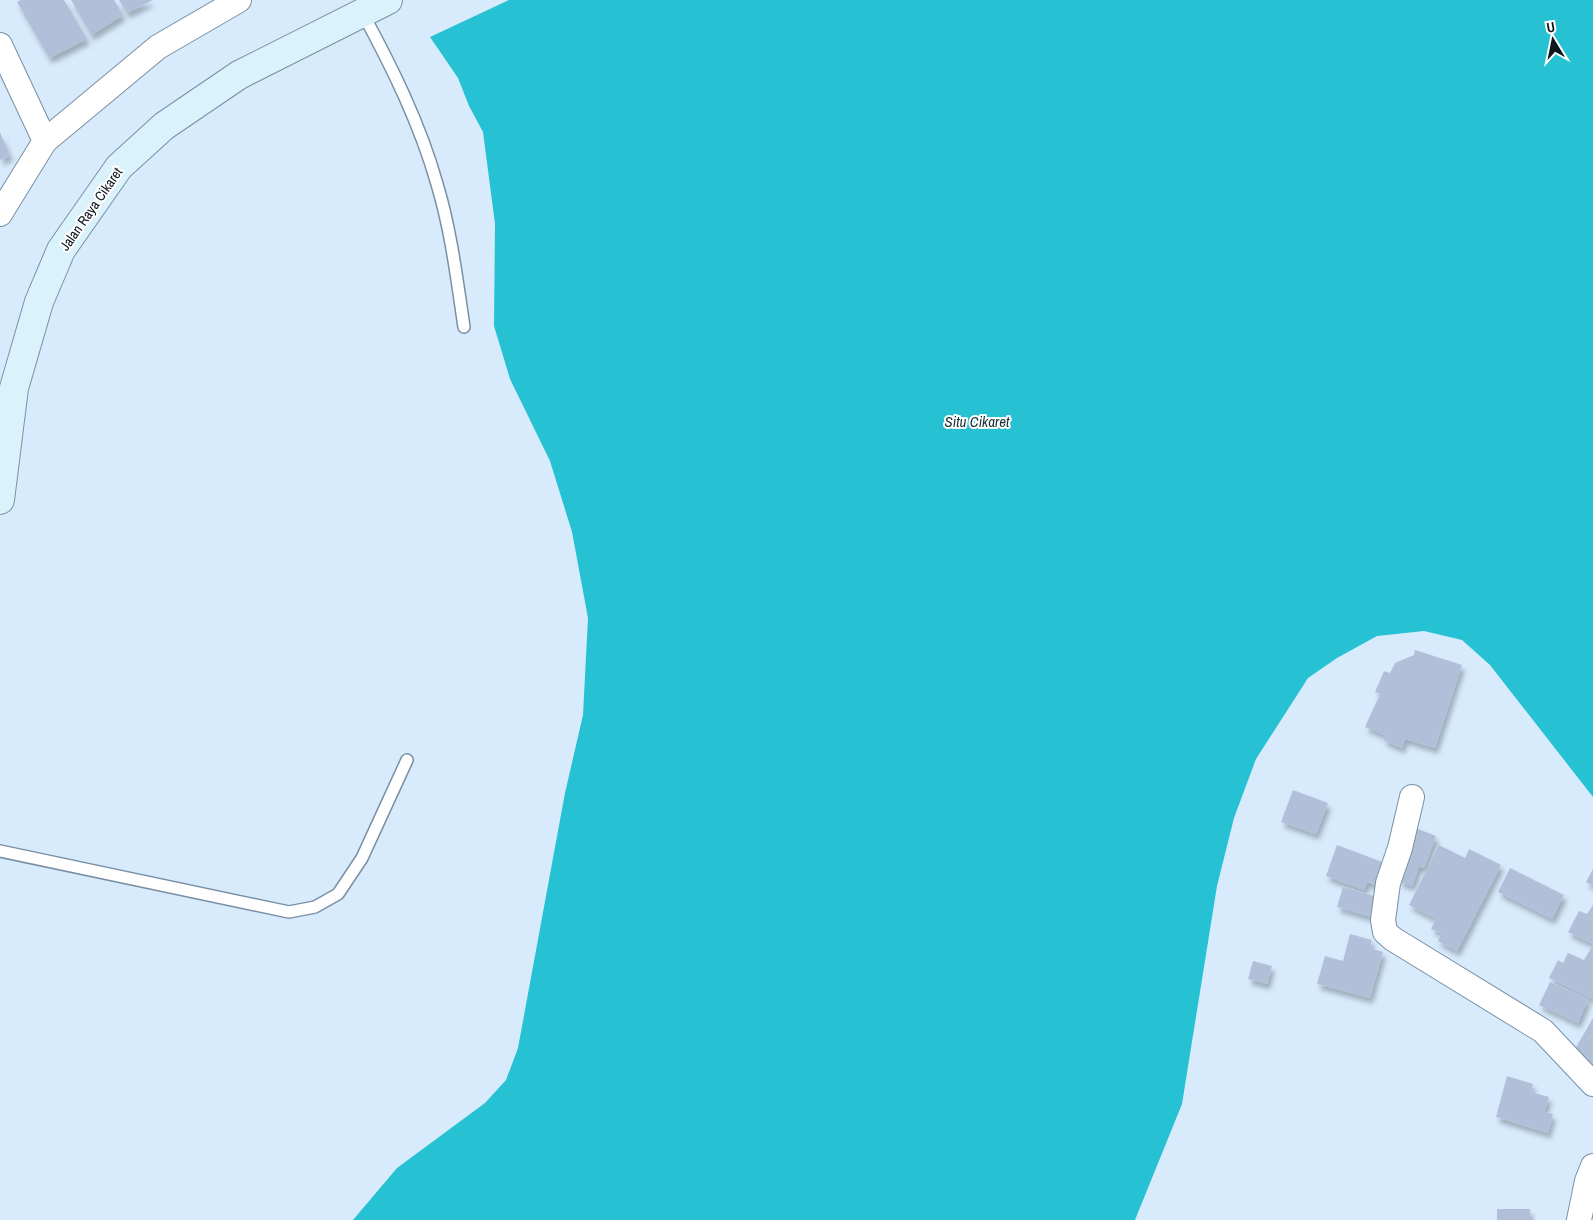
<svg xmlns="http://www.w3.org/2000/svg" width="1593" height="1220" viewBox="0 0 1593 1220" font-family="'Archivo Narrow',sans-serif">
	<style>
		.water { fill: #26c2d3 }
		.building { fill: #b2bfd9; filter: url(#shadow) }
		.lines { fill: none; stroke-linecap: round; stroke-linejoin: round }
		.service-casing { stroke: #7990a4; stroke-width: 14 }
		.minor-casing { stroke: #7990a4; stroke-width: 26 }
		.secondary-casing { stroke: #7990a4; stroke-width: 30 }
		.service { stroke: #fff; stroke-width: 11 }
		.minor { stroke: #fff; stroke-width: 24 }
		.secondary { stroke: #daf2fc; stroke-width: 28 }
		.labels { text-anchor: middle; dominant-baseline: central; stroke-width: 4; stroke-linejoin: round; paint-order: stroke }
		.street-label { font-size: 14px; fill: #0d161d; stroke: #fff }
		.water-label { font-size: 15px; font-style: italic; fill: #172f32; stroke: #fff }
	</style>
	<defs>
		<filter id="shadow"><feDropShadow dx="3" dy="5.5" stdDeviation="2.5" flood-color="#0004"/></filter>
	</defs>
	<rect width="100%" height="100%" fill="#d7ebfd"/>
	<!-- water -->
	<polygon class="water" points="509,0 1593,0 1593,797 1490,665 1462,640 1424,631 1377,636 1337,658 1308,678 1256,759 1234,818 1217,886 1182,1104 1135,1220 353,1220 397,1168 485,1103 506,1080 518,1048 565,793 583,715 588,618 572,532 550,461 510,379 494,326 495,224 483,132 469,106 458,78 430,37"/>
	<!-- building -->
	<g class="building">
		<polygon points="21,0 64,0 87,39 49,58 17,2"/>
		<polygon points="71,0 114,0 123,15 91,35"/>
		<polygon points="119,0 153,0 127,13"/>
		<polygon points="0,132 10,156 0,160"/>
		<polygon points="1415,650 1462,665 1435,748 1405,739 1402,748 1383,740 1385,735 1365,727 1380,694 1375,692 1384,671 1390,673 1395,663 1414,655"/>
		<polygon points="1293,790 1328,803 1316,834 1281,822"/>
		<polygon points="1413,827 1436,836 1424,868 1419,866 1412,886 1399,881"/>
		<polygon points="1337,845 1385,863 1381,887 1367,882 1364,890 1326,876"/>
		<polygon points="1439,845 1465,858 1469,849 1501,865 1457,951 1438,941 1441,933 1431,929 1436,919 1409,905"/>
		<polygon points="1510,868 1564,895 1552,919 1498,892"/>
		<polygon points="1593,869 1593,886 1586,882"/>
		<polygon points="1343,887 1378,897 1372,917 1337,907"/>
		<polygon points="1593,905 1593,944 1568,932 1579,911 1587,914"/>
		<polygon points="1350,934 1372,940 1370,948 1383,952 1370,998 1317,984 1325,956 1343,961"/>
		<polygon points="1593,945 1593,999 1549,978 1558,960 1563,963 1568,953 1584,960"/>
		<polygon points="1253,961 1272,966 1267,984 1248,979"/>
		<polygon points="1550,982 1588,999 1578,1023 1539,1005"/>
		<polygon points="1593,1018 1593,1069 1571,1056"/>
		<polygon points="1507,1076 1533,1084 1531,1092 1549,1097 1544,1112 1553,1114 1548,1133 1496,1117"/>
		<rect x="1497" y="1209" width="33" height="11"/>
	</g>
	<g class="lines">
		<!-- service casing -->
		<g class="service-casing">
			<g id="service">
				<path d="M 362,12 C 392,67 420,124 437,184 C 451,230 457,280 464,327"/>
				<polyline points="0,851 289,912 315,907 338,894 362,858 407,760"/>
			</g>
		</g>
		<!-- minor casing -->
		<g class="minor-casing">
			<g id="minor">
				<polyline points="0,45 45,141 0,214"/>
				<polyline points="45,141 158,47 239,0"/>
				<polyline points="1412,797 1400,848 1388,883 1383,920 1385,932 1393,939 1543,1031 1593,1084"/>
				<polyline points="1579,1220 1587,1181 1593,1166"/>
			</g>
		</g>
		<!-- secondary casing -->
		<g class="secondary-casing">
			<polyline id="secondary" points="0,500 14,388 39,302 61,250 119,167 164,126 239,75 388,0"/>
		</g>
		<!-- service -->
		<use href="#service" class="service"/>
		<!-- minor -->
		<use href="#minor" class="minor"/>
		<!-- secondary -->
		<use href="#secondary" class="secondary"/>
	</g>
	<g class="labels">
		<!-- street labels -->
		<g class="street-label">
			<text transform="translate(91 209) rotate(-55)">Jalan Raya Cikaret</text>
		</g>
		<!-- water labels -->
		<g class="water-label">
			<text x="977" y="421">Situ Cikaret</text>
		</g>
	</g>
	<!-- north arrow -->
	<g transform="translate(1553 40) rotate(350)" stroke="#ffffff" stroke-width="4" paint-order="stroke">
	<path d="M0-4L9 19L0 12L-9 19Z" fill="#0d161d"/>
	<text y="-8" font-size="14" font-weight="bold" text-anchor="middle" fill="#0d161d">U</text>
	</g>
</svg>
